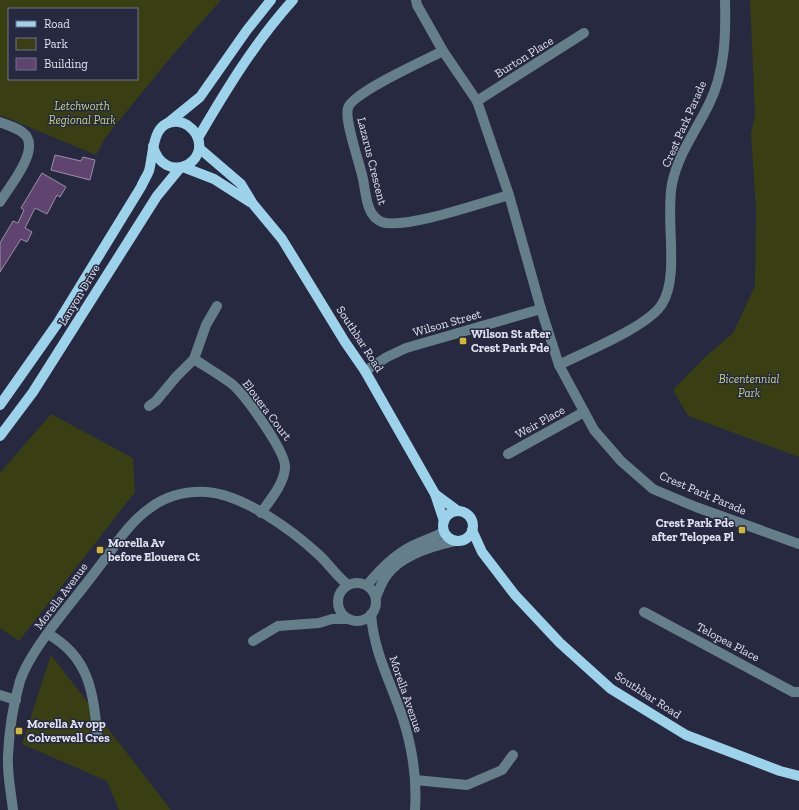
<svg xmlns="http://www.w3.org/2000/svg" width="799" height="810" viewBox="0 0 799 810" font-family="'Zilla Slab',serif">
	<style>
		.green { fill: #393f12; fill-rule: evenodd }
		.building { fill: #5f446f; stroke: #9e8fa9 }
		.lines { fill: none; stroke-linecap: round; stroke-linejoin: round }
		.minor { stroke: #657f8a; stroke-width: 10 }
		.major { stroke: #9dd3ea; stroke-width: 10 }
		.poi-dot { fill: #d1b736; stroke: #272940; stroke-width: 1.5 }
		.labels { text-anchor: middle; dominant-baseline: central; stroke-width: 3; stroke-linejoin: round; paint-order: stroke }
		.street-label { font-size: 12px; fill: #e0e2f1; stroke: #272940 }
		.park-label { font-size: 12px; font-style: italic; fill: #c4d282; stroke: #272940 }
		.poi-label { font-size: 12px; font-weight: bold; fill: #e0e2f1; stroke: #272940; text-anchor: start }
	</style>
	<rect width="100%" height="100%" fill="#272940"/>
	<!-- green -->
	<g class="green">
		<path d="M 0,0 L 221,0 L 171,57 L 105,138 L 96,155 L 0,115 ZM 9,9 L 137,9 L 137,79 L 9,79 Z"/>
		<polygon points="750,0 799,0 799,457 688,416 673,390 704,358 733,333 755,286 756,209 751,134 755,115"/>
		<polygon points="51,414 133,458 135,492 19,641 0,628 0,473"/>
		<polygon points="51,655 171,810 119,810 107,781 22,744"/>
	</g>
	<!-- building -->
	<g class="building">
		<polygon points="55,155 81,161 83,157 95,160 90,180 51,170"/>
		<polygon points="42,173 66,187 60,197 57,195 47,214 35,208 25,228 32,232 27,242 21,239 0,272 0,243 13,221 18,223 24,210 21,208"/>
	</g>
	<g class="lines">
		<!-- minor -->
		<g class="minor">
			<polyline points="416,0 417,5 443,51 477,101 509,195 541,309 559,365 594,430 621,461 653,489 696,507 799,544"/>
			<path d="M 443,51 C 426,60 353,92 348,108 C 344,120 360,164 363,179 C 366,193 366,216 382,222 C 404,230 484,202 509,195"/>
			<polyline points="477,101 584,33"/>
			<path d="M 0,122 C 9,126 22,129 27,137 C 37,154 9,187 0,202"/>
			<path d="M 194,359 C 206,367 220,375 232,384 C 245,395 287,453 285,468 C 284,484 270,500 261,513"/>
			<path d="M 559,365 C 584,352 648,327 662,304 C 680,275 665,220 672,184 C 678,154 696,131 709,104 C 725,72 726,35 725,0"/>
			<polyline points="365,371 387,357 406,348 541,309"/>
			<polyline points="149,406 156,401 176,377 194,359 206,325 217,306"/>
			<polyline points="508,454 584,412"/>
			<circle cx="357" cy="602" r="19"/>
			<path d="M 367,585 C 380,570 394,555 412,546 C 423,541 434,537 444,532"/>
			<path d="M 376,597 C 379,590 382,581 387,575 C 401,555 432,546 455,541"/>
			<polyline points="644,612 793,692 799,692"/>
			<path d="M 371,614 C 374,654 391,682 403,719 C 412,747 417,780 415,810"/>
			<path d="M 48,634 C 88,656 94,692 97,734"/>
			<polyline points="253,641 278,626 319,623 332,619 349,619"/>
			<polyline points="0,695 16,700"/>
			<polyline points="415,780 467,785 502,770 513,755"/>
			<path d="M 13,810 C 11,792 7,774 8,756 C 9,732 13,705 20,681 C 31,648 73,602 95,572 C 112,551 127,524 150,508 C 166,496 186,491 207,492 C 244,495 292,530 319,555 C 329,564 336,576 348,585"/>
		</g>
		<!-- major -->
		<g class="major">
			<polyline points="168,123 200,97 247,30 271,0"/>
			<path d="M 198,138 C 226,90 255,42 293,0"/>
			<polyline points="199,148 241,184 253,204 282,239 345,342 365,371 435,494 444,521"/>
			<polyline points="183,167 214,179 250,202"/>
			<path d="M 0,405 L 57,324 L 141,187 C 143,182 147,176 149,171 C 154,153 151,119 179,122 C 186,123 192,128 196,134 C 212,163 164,186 153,146"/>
			<polyline points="0,436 33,392 157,196 180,168"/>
			<polyline points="435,494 458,511"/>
			<circle cx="458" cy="526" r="15"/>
			<polyline points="472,530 482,552 515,595 560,643 611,689 686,735 780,771 799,776"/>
		</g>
	</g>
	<!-- markers -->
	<g class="poi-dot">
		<rect x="459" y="337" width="8" height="8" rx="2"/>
		<rect x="738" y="526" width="8" height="8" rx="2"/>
		<rect x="96" y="546" width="8" height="8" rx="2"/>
		<rect x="15" y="727" width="8" height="8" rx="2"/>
	</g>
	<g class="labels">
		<!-- street labels -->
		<g class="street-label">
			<text transform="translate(524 57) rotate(-32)">Burton Place</text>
			<text transform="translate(684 124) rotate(-66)">Crest Park Parade</text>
			<text transform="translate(372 161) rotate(76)">Lazarus Crescent</text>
			<text transform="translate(79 295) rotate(-59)">Lanyon Drive</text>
			<text transform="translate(447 323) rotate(-16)">Wilson Street</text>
			<text transform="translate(360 339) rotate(57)">Southbar Road</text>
			<text transform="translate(267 410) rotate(53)">Elouera Court</text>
			<text transform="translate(540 422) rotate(-29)">Weir Place</text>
			<text transform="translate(703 493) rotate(23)">Crest Park Parade</text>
			<text transform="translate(61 596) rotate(-53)">Morella Avenue</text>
			<text transform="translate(728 642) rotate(28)">Telopea Place</text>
			<text transform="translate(406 694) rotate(71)">Morella Avenue</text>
			<text transform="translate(648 695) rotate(33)">Southbar Road</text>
		</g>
		<!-- park labels -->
		<g class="park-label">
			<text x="82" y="106">Letchworth<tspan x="82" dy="14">Regional Park</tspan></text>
			<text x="749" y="379">Bicentennial<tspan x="749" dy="14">Park</tspan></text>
		</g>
		<!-- poi labels -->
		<g class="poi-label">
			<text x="471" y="334">Wilson St after<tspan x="471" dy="14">Crest Park Pde</tspan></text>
			<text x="734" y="523" text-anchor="end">Crest Park Pde<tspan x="734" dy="14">after Telopea Pl</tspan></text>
			<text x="108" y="543">Morella Av<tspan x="108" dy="14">before Elouera Ct</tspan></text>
			<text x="27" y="724">Morella Av opp<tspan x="27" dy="14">Colverwell Cres</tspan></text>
		</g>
	</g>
	<!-- legend -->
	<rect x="8" y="8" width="130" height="72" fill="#272940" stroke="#717387"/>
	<rect x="16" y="21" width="20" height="6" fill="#9dd3ea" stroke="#717387"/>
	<text x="44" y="28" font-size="12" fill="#e0e2f1">Road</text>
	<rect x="16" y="38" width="20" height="12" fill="#393f12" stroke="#717387"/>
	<text x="44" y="48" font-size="12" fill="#e0e2f1">Park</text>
	<rect x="16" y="58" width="20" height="12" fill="#5f446f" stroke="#717387"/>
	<text x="44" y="68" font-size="12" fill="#e0e2f1">Building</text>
</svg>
